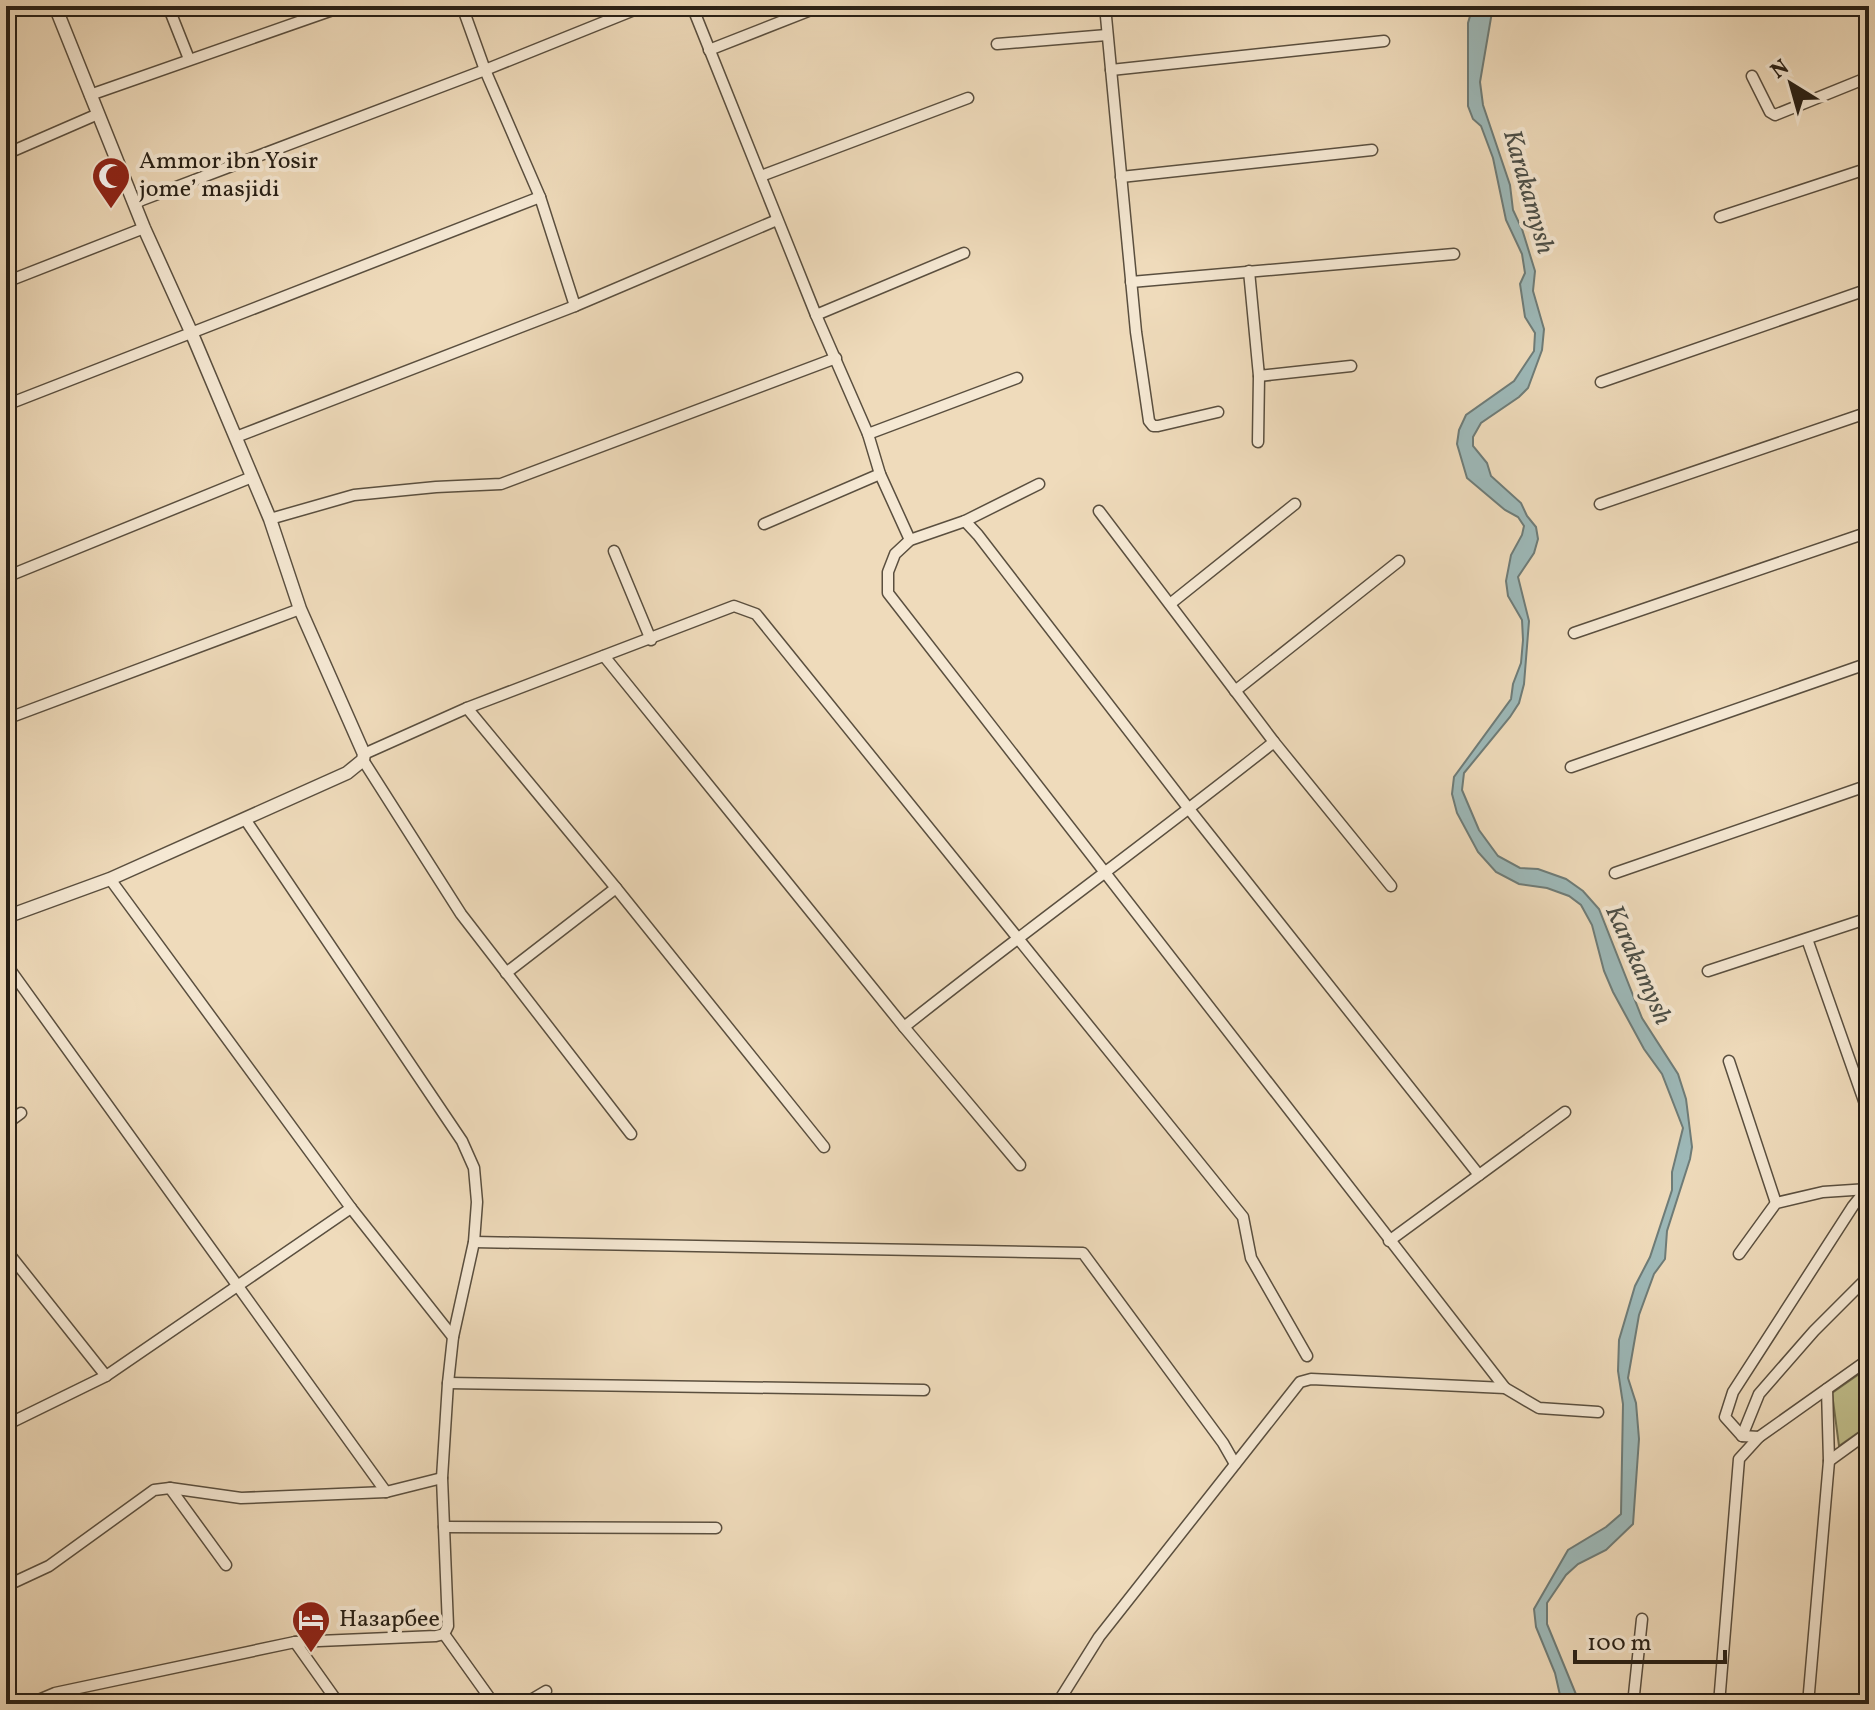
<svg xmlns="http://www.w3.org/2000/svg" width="1875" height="1710" viewBox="0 0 1875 1710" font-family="Vollkorn,serif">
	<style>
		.green { fill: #c0be8b; stroke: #746f50; stroke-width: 2 }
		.water { fill: #9db9b9; stroke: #6e7c78; stroke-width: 2 }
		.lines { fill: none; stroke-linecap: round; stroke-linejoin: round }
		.minor-casing { stroke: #5a4f3f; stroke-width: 13 }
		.tertiary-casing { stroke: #5a4f3f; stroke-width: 15 }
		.minor { stroke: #f5e8d3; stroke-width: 10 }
		.tertiary { stroke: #f5e8d3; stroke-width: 12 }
		.labels { text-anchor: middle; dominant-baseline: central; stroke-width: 8; stroke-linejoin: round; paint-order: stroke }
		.poi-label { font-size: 24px; fill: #282016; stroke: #f5e8d3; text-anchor: start }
		.water-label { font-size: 26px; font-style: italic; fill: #4b4e47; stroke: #f5e8d3 }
	</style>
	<rect width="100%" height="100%" fill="#efdbbb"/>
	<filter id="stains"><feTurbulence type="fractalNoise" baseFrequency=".0025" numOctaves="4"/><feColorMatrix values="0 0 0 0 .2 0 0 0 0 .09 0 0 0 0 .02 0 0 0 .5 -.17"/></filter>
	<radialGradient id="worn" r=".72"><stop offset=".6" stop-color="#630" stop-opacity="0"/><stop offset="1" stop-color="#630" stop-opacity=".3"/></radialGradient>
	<!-- green -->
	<polygon class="green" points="1869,1367 1869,1425 1839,1446 1832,1393"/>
	<!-- water -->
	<polygon class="water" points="1473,6 1493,6 1480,82 1483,105 1510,185 1513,210 1522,229 1535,271 1533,291 1544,329 1542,350 1528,388 1519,397 1481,423 1473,437 1473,446 1487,463 1491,476 1521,503 1527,516 1536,527 1538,539 1534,553 1518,577 1529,621 1524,684 1519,703 1510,717 1464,773 1462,790 1479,830 1498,856 1520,868 1538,869 1566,879 1583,891 1599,909 1642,1018 1678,1074 1686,1099 1692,1147 1690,1159 1667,1231 1665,1259 1654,1274 1639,1315 1628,1378 1636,1403 1639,1439 1633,1524 1606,1550 1578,1564 1566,1575 1547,1603 1547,1624 1580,1704 1562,1704 1555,1673 1536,1627 1534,1609 1568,1550 1606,1527 1621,1514 1623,1404 1618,1371 1619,1340 1635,1286 1650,1257 1672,1190 1672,1172 1683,1128 1662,1074 1644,1049 1613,992 1604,971 1592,925 1581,905 1569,896 1547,888 1519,884 1496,872 1478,852 1457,813 1452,794 1454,777 1511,699 1513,684 1521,663 1523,640 1522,620 1508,596 1506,581 1511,555 1522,535 1524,526 1518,517 1505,510 1467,478 1457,444 1459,430 1466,415 1514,381 1534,351 1535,333 1525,317 1520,284 1525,273 1522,254 1506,220 1493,158 1481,126 1473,119 1468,106 1468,23"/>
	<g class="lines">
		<!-- minor casing -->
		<g class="minor-casing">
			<g id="minor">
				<polyline points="168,6 189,59"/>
				<polyline points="462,6 485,70 540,197 575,306"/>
				<polyline points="692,6 816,315 868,434 880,474 910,540"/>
				<polyline points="1105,6 1136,332 1149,421 1153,426 1158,426 1218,412"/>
				<polyline points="997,44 1107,35"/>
				<polyline points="709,50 821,6"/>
				<polyline points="1111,70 1384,41"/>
				<polyline points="1752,76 1770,112 1775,115 1869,77"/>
				<polyline points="90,95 344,6"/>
				<polyline points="6,154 98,114"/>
				<polyline points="761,176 968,98"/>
				<polyline points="1121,177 1372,150"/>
				<polyline points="134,203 485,70 644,6"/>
				<polyline points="1720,217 1869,168"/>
				<polyline points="1249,271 1259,376 1351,366"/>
				<polyline points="6,282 144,228"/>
				<polyline points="1131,282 1454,254"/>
				<polyline points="816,315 964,253"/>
				<polyline points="1601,382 1869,289"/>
				<polyline points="6,405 540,197"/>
				<polyline points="868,434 1017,378"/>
				<polyline points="236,437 575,306 777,220"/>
				<polyline points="1258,442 1259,376"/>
				<polyline points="1039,484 965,521 910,540 895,554 888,572 888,593 1505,1388"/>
				<polyline points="1600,504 1869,412"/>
				<polyline points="1099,511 1274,742 1391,886"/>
				<polyline points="270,519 354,495 436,487 501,484 836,358"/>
				<polyline points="965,521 978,535 1189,809 1479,1175"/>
				<polyline points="764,524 880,474"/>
				<polyline points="614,551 651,640"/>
				<polyline points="6,577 252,477"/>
				<polyline points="1170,604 1295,504"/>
				<polyline points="1574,633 1869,532"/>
				<polyline points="604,656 904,1027 1020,1165"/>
				<polyline points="1235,691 1399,561"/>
				<polyline points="467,708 616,888 824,1147"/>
				<polyline points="6,719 300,609"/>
				<polyline points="364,754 467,708 734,606 756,614 1243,1217 1251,1258 1307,1356"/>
				<polyline points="363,760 461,914 631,1134"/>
				<polyline points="1571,767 1869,663"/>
				<polyline points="1615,873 1869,785"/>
				<polyline points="110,879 351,1208 453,1337"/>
				<polyline points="1807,939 1869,1115"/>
				<polyline points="6,964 386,1492"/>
				<polyline points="1708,971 1869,918"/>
				<polyline points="506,973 616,888"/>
				<path d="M 904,1027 C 1026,930 1152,839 1274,742"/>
				<polyline points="1729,1061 1776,1203"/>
				<polyline points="6,1124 21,1113"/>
				<polyline points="1389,1241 1565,1112"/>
				<polyline points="474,1242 1083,1253 1223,1443 1235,1464"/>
				<polyline points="6,1250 106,1376"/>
				<polyline points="1739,1254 1776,1203 1823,1192 1868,1189"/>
				<polyline points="448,1383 924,1390"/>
				<polyline points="6,1425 106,1376 351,1208"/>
				<polyline points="1742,1436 1759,1394 1814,1331 1869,1276"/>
				<polyline points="1759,1437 1742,1436 1725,1417 1733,1392 1853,1206 1869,1186"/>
				<polyline points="1829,1461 1869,1432"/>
				<polyline points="170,1488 226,1565"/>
				<polyline points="444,1527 716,1528"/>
				<polyline points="6,1586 49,1566 154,1490 170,1488 241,1498 386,1492 442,1478"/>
				<polyline points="444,1634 494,1704"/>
				<polyline points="295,1642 339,1704"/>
				<polyline points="29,1704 55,1693 295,1642 436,1636 444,1634 448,1626 442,1478 448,1383 453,1337 474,1242 477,1202 474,1168 462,1141 245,819"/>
				<polyline points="524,1704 546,1691"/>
				<polyline points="1057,1704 1099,1637 1300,1382 1311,1379 1505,1388 1539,1408 1598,1412"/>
				<polyline points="1633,1704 1642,1619"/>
				<polyline points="1719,1704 1739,1459 1759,1437 1869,1359"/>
				<polyline points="1808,1704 1829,1461 1827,1389"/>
			</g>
		</g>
		<!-- tertiary casing -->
		<g class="tertiary-casing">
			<polyline id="tertiary" points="6,917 110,879 347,773 363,760 364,754 300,609 270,519 192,334 144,228 55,6"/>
		</g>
		<!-- minor -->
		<use href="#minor" class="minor"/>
		<!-- tertiary -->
		<use href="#tertiary" class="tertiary"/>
	</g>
	<!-- icons -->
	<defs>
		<g id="mosque-pin" transform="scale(2)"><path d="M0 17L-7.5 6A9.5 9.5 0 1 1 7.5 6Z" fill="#8f2418" stroke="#f5e8d3"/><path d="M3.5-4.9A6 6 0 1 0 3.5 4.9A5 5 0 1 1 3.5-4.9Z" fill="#fff"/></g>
		<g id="hotel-pin" transform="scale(2)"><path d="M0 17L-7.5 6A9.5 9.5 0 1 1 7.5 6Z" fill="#8f2418" stroke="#f5e8d3"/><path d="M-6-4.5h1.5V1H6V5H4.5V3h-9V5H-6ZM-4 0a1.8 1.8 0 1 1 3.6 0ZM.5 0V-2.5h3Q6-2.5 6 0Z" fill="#fff"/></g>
	</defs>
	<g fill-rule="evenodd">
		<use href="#mosque-pin" x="111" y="176"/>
		<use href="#hotel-pin" x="311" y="1620"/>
	</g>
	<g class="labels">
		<!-- poi labels -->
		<g class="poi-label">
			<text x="139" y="162">Ammor ibn Yosir<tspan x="139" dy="28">jome’ masjidi</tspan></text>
			<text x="339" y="1620">Назарбее</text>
		</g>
		<!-- water labels -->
		<g class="water-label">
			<text transform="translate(1528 192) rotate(74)">Karakamysh</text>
			<text transform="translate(1638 965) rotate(66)">Karakamysh</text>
		</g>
	</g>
	<!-- margin -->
	<rect width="1875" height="1710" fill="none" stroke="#efdbbb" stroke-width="32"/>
	<rect x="8" y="8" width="1859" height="1694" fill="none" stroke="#282016" stroke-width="4"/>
	<rect x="16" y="16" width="1843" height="1678" fill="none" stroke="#282016" stroke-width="2"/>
	<!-- north arrow -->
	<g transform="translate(1791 84) rotate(323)" stroke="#f5e8d3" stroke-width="6" paint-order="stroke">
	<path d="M0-6L14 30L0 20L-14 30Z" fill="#282016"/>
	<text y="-12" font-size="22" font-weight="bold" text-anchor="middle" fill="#282016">N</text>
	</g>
	<!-- scale -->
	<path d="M1575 1650v12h150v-12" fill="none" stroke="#282016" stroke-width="4"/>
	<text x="1587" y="1650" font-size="24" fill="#282016" stroke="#f5e8d3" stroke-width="6" paint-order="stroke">100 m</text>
	<rect width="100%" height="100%" filter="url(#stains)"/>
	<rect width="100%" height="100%" fill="url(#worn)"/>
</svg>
